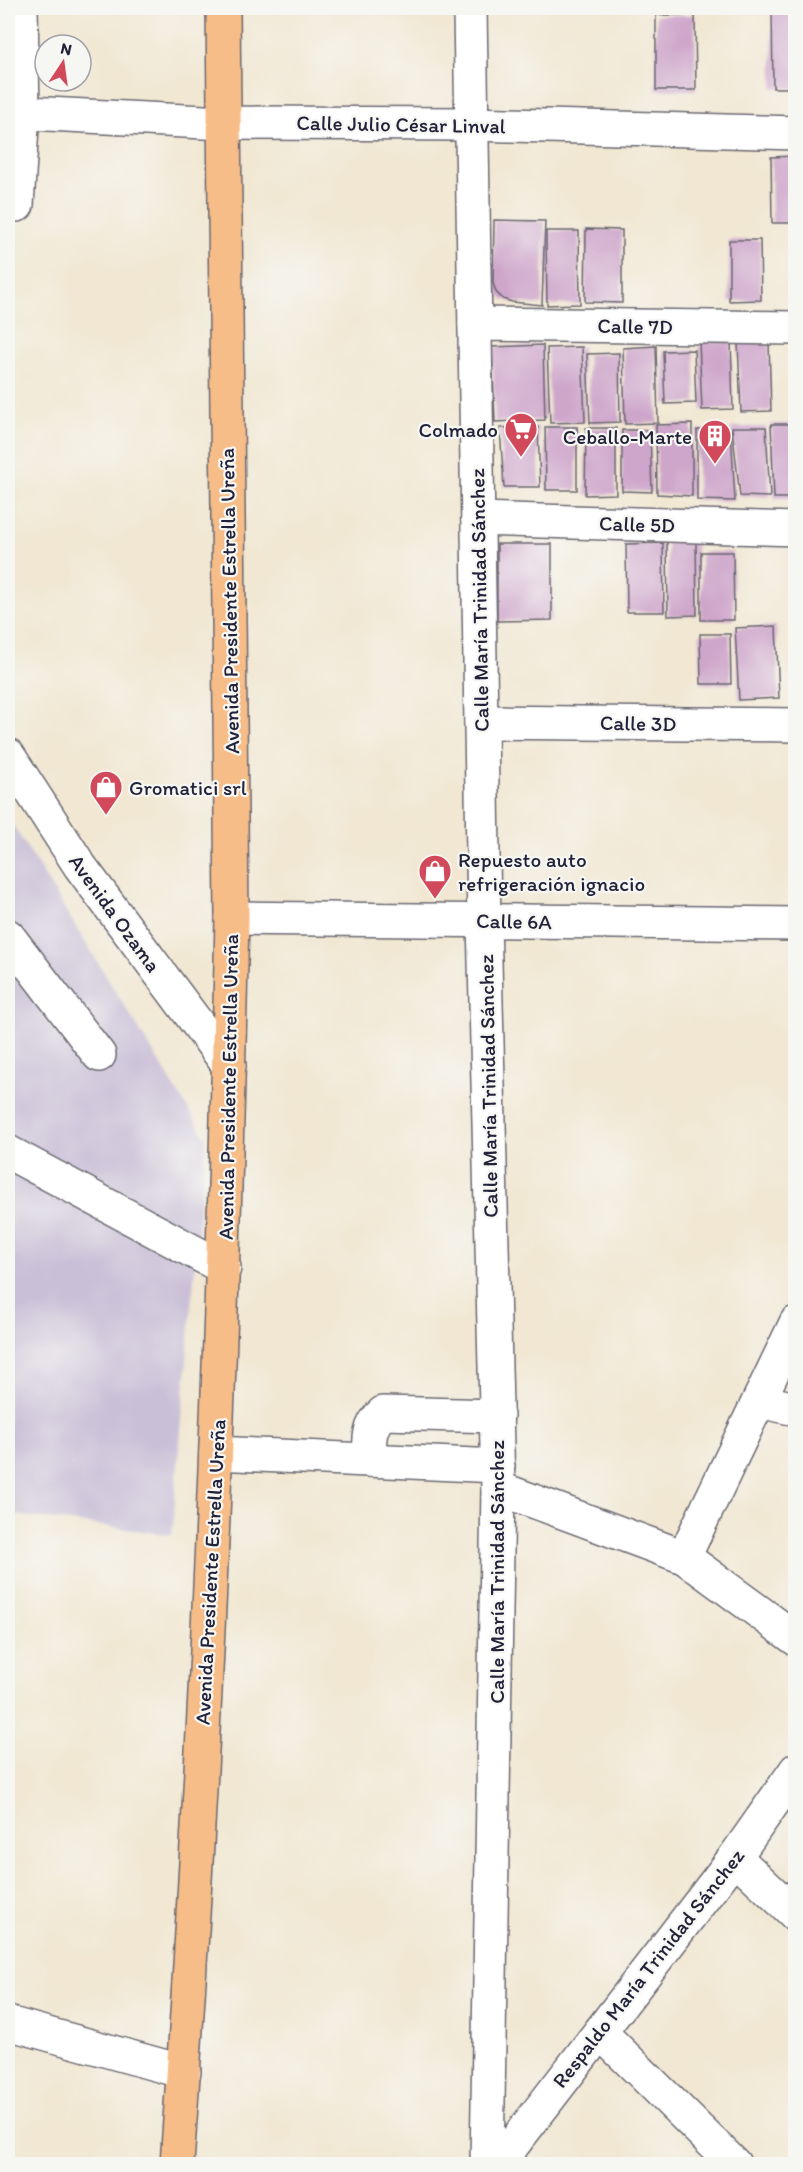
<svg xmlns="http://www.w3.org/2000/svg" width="803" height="2172" viewBox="0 0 803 2172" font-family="Itim,sans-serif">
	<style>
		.industrial { fill: #c9bfd7 }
		.building { fill: #cea5cb }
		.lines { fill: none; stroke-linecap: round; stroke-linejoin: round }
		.minor-casing { stroke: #6a6770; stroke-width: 36 }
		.major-casing { stroke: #6a6770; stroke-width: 36 }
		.minor { stroke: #fff; stroke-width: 33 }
		.major { stroke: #f7bd88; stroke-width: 33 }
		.labels { text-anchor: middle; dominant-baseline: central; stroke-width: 4.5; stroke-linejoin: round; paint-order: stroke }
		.street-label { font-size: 21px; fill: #22223b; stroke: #f6f6f2 }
		.poi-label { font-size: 21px; fill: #22223b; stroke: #f6f6f2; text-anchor: end }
	</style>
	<rect width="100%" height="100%" fill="#f6f6f2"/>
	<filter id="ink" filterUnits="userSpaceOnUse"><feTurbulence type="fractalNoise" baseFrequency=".0167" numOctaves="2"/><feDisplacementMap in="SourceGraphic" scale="12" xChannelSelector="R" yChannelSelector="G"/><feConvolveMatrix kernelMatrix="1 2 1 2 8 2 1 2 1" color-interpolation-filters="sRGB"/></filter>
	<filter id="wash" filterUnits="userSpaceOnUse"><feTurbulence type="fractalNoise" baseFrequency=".008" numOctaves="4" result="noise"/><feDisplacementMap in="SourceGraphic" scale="24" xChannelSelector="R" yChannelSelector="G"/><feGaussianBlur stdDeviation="1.35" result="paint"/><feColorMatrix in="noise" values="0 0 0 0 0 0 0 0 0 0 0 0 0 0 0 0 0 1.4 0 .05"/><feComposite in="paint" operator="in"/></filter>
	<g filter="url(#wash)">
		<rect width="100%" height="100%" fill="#f1e7d2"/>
		<!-- industrial -->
		<polygon class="industrial" points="8,817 206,1138 172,1535 8,1514"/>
		<g id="blocks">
			<!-- building -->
			<g class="building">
				<polygon points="772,10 796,10 796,88 773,88"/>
				<polygon points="656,15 695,15 696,90 656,90"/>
				<polygon points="796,156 796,223 772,223 771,157"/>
				<polygon points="494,220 545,221 542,305 512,302 503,299 496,292 493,283"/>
				<polygon points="586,229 622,230 622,303 585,302"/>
				<polygon points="546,231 579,231 580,304 547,305"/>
				<polygon points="729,240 760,240 761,300 729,301"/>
				<polygon points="731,340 733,409 702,410 699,341"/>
				<polygon points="769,342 771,411 741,412 738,343"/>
				<polygon points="543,345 545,420 495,422 492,347"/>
				<polygon points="656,346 658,423 625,424 623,348"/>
				<polygon points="582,347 585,422 550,423 547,348"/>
				<polygon points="694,350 696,403 665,404 663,351"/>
				<polygon points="619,353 620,422 590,423 587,354"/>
				<polygon points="692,424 692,496 657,494 656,425"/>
				<polygon points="771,424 796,424 796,498 774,498"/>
				<polygon points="538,427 540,487 504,487 500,428"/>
				<polygon points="545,427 577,427 577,490 546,490"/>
				<polygon points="732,427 766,427 770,497 740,496"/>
				<polygon points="586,428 616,428 616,494 585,495"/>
				<polygon points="622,430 650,430 652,492 622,491"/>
				<polygon points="697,430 731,430 735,501 697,500"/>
				<polygon points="696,541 697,615 668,616 667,542"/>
				<polygon points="663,543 664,612 627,612 626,544"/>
				<polygon points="497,544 552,544 552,620 497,621"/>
				<polygon points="701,552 733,552 734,620 701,620"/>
				<polygon points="776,626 779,698 739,700 735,628"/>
				<polygon points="700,634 730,634 731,684 701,684"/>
			</g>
		</g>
	</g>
	<g filter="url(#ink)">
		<use href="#blocks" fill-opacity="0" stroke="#6a6770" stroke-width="1.5"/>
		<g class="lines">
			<!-- minor casing -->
			<g class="minor-casing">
				<g id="minor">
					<polyline points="470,8 484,921 498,1488 487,2164"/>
					<polyline points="8,112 224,123 471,124 796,133"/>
					<polyline points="17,205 23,112 21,8"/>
					<polyline points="475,324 796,328"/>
					<polyline points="478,519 796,529"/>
					<polyline points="481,722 796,725"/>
					<polyline points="8,755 80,866 229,1066"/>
					<polyline points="232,918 796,924"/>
					<polyline points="8,936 99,1055"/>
					<polyline points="8,1152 224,1268"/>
					<polyline points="759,1401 796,1409"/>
					<polyline points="216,1453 498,1466"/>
					<path d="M 370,1460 C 369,1441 368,1426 383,1413 L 497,1416"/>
					<polyline points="498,1488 684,1557 796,1639"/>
					<polyline points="684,1557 796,1323"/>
					<polyline points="735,1857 796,1915"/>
					<polyline points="8,2023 184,2072"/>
					<polyline points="600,2032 734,2164"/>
					<polyline points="498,2164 735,1857 796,1770"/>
				</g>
			</g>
			<!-- major casing -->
			<g class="major-casing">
				<path id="major" d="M 177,2164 C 206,1750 223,1334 232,918 L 223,8"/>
			</g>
			<!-- minor -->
			<use href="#minor" class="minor"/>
			<!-- major -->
			<use href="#major" class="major"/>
		</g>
	</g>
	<!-- icons -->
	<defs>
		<g id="supermarket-pin" transform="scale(1.725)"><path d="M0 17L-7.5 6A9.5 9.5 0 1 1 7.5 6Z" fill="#d1495b" stroke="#f6f6f2"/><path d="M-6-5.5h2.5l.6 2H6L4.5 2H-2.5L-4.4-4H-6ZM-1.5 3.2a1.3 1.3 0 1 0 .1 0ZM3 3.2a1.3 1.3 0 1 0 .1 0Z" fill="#fff"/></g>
		<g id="building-pin" transform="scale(1.725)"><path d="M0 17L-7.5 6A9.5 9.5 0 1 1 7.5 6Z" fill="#d1495b" stroke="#f6f6f2"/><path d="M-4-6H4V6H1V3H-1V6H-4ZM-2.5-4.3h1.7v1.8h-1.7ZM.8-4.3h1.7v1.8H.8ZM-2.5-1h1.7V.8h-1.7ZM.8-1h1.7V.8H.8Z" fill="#fff"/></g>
		<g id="shop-pin" transform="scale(1.725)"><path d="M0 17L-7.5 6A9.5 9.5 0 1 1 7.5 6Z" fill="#d1495b" stroke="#f6f6f2"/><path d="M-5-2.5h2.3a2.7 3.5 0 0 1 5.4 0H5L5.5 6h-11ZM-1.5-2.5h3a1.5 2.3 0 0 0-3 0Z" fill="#fff"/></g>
	</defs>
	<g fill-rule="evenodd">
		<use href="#supermarket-pin" x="521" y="429"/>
		<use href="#building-pin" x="715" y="436"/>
		<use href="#shop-pin" x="106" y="787"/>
		<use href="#shop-pin" x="435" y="871"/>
	</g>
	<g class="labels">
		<!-- street labels -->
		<g class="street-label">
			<text transform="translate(401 124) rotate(1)">Calle Julio César Linval</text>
			<text transform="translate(635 326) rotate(1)">Calle 7D</text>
			<text transform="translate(637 524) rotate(2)">Calle 5D</text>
			<text transform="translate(479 600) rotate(-91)">Calle María Trinidad Sánchez</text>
			<text transform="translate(229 601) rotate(-91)">Avenida Presidente Estrella Ureña</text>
			<text transform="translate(638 723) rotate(1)">Calle 3D</text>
			<text transform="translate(115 913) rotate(54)">Avenida Ozama</text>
			<text transform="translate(514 921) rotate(1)">Calle 6A</text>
			<text transform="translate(488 1086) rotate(-91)">Calle María Trinidad Sánchez</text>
			<text transform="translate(228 1087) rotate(-89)">Avenida Presidente Estrella Ureña</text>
			<text transform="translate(210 1572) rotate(-87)">Avenida Presidente Estrella Ureña</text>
			<text transform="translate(496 1572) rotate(-90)">Calle María Trinidad Sánchez</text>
			<text transform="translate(648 1968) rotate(-52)">Respaldo María Trinidad Sánchez</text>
		</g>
		<!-- poi labels -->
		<g class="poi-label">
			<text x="498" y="429">Colmado</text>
			<text x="692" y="436">Ceballo-Marte</text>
			<text x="129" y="787" text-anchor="start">Gromatici srl</text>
			<text x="458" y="859" text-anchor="start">Repuesto auto<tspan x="458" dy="24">refrigeración ignacio</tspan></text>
		</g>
	</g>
	<!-- margin -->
	<rect width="803" height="2172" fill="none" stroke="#f6f6f2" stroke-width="30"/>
	<!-- north arrow -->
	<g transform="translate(63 63) rotate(13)"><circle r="28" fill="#f6f6f2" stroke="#a1a1a9" stroke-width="1.5"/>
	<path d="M0-4.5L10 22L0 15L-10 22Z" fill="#d1495b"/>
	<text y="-9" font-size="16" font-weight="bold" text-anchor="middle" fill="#22223b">N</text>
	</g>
</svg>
